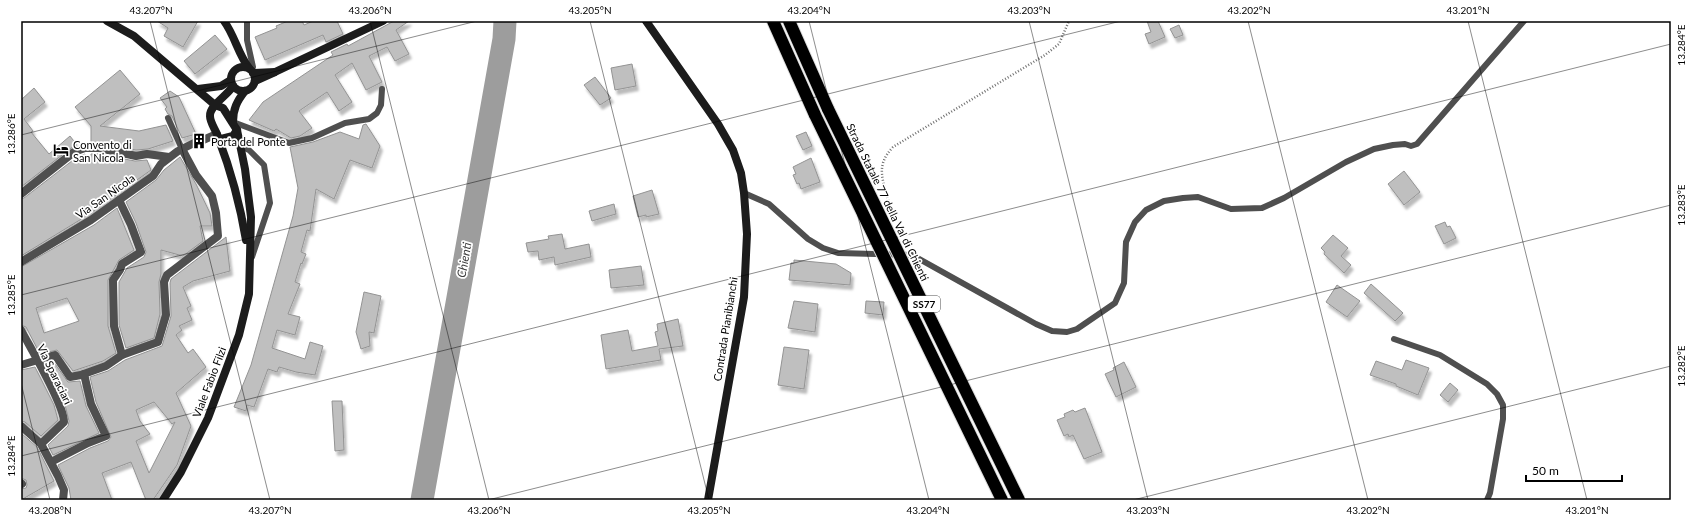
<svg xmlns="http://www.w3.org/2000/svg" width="1692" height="521" viewBox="0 0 1692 521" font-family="Lato,sans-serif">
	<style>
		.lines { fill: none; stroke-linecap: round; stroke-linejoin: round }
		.river { stroke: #9d9d9d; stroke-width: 23 }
		.building { fill: #bfbfbf; stroke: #939393; fill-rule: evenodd; filter: url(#shadow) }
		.highway-casing { stroke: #dbdbdb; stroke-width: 14 }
		.path { stroke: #717171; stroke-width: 2.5; stroke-dasharray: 1 2; stroke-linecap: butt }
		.lane { stroke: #4f4f4f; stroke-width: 6 }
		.street { stroke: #4f4f4f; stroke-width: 8 }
		.secondary { stroke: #1c1c1c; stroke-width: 8 }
		.highway { stroke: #000; stroke-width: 12 }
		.highway-bridge-casing { stroke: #dbdbdb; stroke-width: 14; stroke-linecap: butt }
		.highway-bridge { stroke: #000; stroke-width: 12 }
		.ticks { fill: none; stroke: #000; stroke-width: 1; stroke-opacity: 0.45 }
		.labels { text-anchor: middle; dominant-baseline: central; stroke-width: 3.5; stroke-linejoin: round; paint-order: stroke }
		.shield { fill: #fff; stroke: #4c4c4c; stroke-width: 1 }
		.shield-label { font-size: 10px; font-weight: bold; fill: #000 }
		.poi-label { font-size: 11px; fill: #000; stroke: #fff; text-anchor: start }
		.street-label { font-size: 11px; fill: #000; stroke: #fff }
		.water-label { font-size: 12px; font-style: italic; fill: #3e3e3e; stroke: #fff }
		.neatline { fill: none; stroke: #000; stroke-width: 1.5 }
		.ticks-label { font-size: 10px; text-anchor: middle; fill: #000 }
	</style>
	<defs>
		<filter id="shadow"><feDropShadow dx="2.5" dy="4.5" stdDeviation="1" flood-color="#0004"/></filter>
	</defs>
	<rect width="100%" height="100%" fill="#fff"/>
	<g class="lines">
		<!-- river -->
		<polyline class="river" points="422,500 504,39 505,21"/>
	</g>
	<!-- building -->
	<g class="building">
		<polygon points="157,21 198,21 183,47 164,36 168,28"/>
		<polygon points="288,21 302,21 304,25 313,21 337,21 343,34 326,42 323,35 265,60 255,37 277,28 276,26"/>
		<polygon points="394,21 409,21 396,30 409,54 395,61 387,47 369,56 382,82 366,90 352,63 335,75 352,102 339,111 327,92 299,111 312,128 300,136 291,138 276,129 274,131 249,120 263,102 333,55 331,52 347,44 348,46"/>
		<polygon points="1147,21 1158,21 1165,37 1149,44 1145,34 1151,32"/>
		<polygon points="1179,25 1183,35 1175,38 1170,29"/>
		<polygon points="215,35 227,49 195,74 184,61"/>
		<polygon points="632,64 636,86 615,90 611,68"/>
		<polygon points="120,70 140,94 100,126 139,131 166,125 173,141 148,149 136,150 100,143 91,142 91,126 75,107"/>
		<polygon points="595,77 611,98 600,105 584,85"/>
		<polygon points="34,88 45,102 24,119 33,131 31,132 49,154 70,136 77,145 71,148 21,187 21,100"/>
		<polygon points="170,91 179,97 196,134 182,138 172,116 168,114 165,109 167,107 160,98"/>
		<polygon points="366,124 380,146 372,168 350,160 334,199 316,189 310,231 307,230 301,252 306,254 302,264 301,263 295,282 300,284 288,314 300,317 295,335 277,330 272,348 305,359 310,342 323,346 315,375 296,372 279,367 277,372 268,369 254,407 247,405 246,411 234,407 251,365 293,216 298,188 290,147 313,142 340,132 359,139 363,125"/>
		<polygon points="806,132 812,146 803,150 796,136"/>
		<polygon points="85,154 91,163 91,154 98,154 135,161 147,160 151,170 88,215 21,256 21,199 24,198 77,157"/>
		<polygon points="180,157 196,184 210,213 212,226 200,226 203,241 183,256 161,250 161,274 159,282 160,314 154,338 126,348 119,325 119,282 127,268 144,257 146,252 136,223 126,202 156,180 164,170"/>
		<polygon points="811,158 820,182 801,189 799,183 797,184 793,175 796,174 793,167"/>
		<polygon points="1404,171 1420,192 1404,205 1388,184"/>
		<polygon points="652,190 659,214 646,217 646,215 638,217 633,196"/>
		<polygon points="614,204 616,214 592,221 589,211"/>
		<path d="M 117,208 L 134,250 L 119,260 L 108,280 L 108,326 L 116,353 L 103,361 L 73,371 L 57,350 L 40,354 L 26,327 L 21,325 L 21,267 L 94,225 ZM 67,298 L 79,321 L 44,333 L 36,308 Z"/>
		<polygon points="1445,222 1447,227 1450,226 1456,238 1444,244 1435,226"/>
		<polygon points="562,234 565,249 589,244 591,257 555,265 554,257 539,260 538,251 528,252 526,243 549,239 548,236"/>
		<polygon points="1333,235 1348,248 1341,256 1351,265 1344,273 1324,254 1325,252 1321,248"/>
		<path d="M 226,237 L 230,271 L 193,281 L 183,287 L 191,306 L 187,308 L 192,320 L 179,326 L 182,330 L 176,335 L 188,353 L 193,349 L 206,367 L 176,393 L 191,426 L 177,465 L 153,500 L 146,500 L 131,462 L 102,473 L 112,500 L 71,500 L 69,488 L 58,465 L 90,448 L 108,441 L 111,437 L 96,402 L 90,377 L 108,371 L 125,360 L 162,346 L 171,316 L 170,283 L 171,279 ZM 154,402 L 172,424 L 175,422 L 149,473 L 136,441 L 150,434 L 140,421 L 136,410 Z"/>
		<polygon points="794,260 836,264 851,273 850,285 789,280 791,263 794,263"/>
		<polygon points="641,266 644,285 611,288 609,270"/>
		<polygon points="1371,284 1403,313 1395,321 1364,293"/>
		<polygon points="1337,285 1360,301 1347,317 1326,302"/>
		<polygon points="364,292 381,296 374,333 369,332 370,346 361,349 356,332"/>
		<polygon points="794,301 818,304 815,332 788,328"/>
		<polygon points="866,301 884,302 883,315 865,313"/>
		<polygon points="678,319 683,346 659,349 661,360 606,369 601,335 628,330 632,351 658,346 655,332 658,331 657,324"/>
		<polygon points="784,347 809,350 804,389 778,385"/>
		<polygon points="1406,360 1429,368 1418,395 1396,386 1396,384 1370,375 1376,361 1402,370"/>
		<polygon points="53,361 68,382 80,381 86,406 99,433 53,455 48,445 68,426 69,421 64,401 46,363"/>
		<polygon points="1124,362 1136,387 1116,397 1105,374 1114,370 1113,368"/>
		<polygon points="35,367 54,405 58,420 41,436 25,422 21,421 21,370"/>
		<polygon points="1450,383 1458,390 1448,402 1440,395"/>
		<polygon points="332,401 342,401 344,450 335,451"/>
		<polygon points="1085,408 1102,452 1084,459 1073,435 1069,437 1068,434 1064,436 1057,420 1065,417 1064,414 1073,410 1075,412"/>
		<polygon points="21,433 37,447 54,481 21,500 21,489 26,488 27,485 26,480 21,478"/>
	</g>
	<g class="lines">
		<!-- highway casing -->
		<g class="highway-casing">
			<g id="highway">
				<polyline points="773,21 815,115"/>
				<polyline points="789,21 828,109"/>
			</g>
		</g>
		<!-- path -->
		<path class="path" d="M 889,204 C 884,181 874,167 893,147 L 1045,55 L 1059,44 L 1069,21"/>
		<!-- lane -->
		<g class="lane">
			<polyline points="247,21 247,40 253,67 251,70"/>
			<polyline points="168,118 182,149"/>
			<polyline points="233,122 289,143 312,138 345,123 369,119 377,113 381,105 382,89"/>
			<polyline points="241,146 249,150 264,165 270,203 252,257"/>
			<polyline points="744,193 769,204 808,239 823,248 838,253 912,255 1036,324 1052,331 1067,332 1077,329 1115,303 1124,283 1126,242 1135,222 1146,210 1164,201 1183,198 1198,197 1231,209 1262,208 1284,198 1346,162 1374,149 1393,145 1405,144 1411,146 1417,144 1524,21"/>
			<polyline points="1394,339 1440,355 1487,384 1497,394 1503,405 1503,419 1490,493 1487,500"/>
		</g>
		<!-- street -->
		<g class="street">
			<polyline points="203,140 217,134"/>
			<polyline points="21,194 74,152 85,148 99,148 136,156 147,154 169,157"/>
			<polyline points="119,200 131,225 141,252 122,264 120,270 113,280 114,326 122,355"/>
			<polyline points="21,262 91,220 143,183 153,176 161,164 178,151 196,142"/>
			<path d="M 21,330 C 31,349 64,404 64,422 L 41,444"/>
			<polyline points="21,365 55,355 70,377 81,375 106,366 122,355 158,342 166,315 164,282 167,275 218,236 216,213 212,196 196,175 182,149"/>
			<polyline points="21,426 41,444 58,476 64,490 63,500"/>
			<polyline points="51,462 88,443 106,436 91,404 84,374"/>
			<polyline points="21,483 22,484"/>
		</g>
		<!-- secondary -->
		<g class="secondary">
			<polyline points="107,21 134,36 215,105 223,108 237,130 245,169 251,217 249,294 239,335 208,418 181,472 163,500"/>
			<path d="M 224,21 C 235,36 238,54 249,68"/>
			<polyline points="646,21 718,124 733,150 741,173 744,193 747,234 744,297 708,500"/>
			<circle cx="243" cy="79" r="12"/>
			<polyline points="275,72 383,21"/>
			<polyline points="253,73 275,72 255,81"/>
			<path d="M 233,86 C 228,95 209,106 210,116 C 210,123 216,130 218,137 L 221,139 L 233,136 L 237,130"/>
			<polyline points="198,89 221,86 231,80"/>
			<path d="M 233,122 C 233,109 237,101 245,91"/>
			<path d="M 218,137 C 231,171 240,204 246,240"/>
		</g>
		<!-- highway -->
		<use href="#highway" class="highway"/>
		<!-- highway-bridge casing -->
		<g class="highway-bridge-casing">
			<g id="highway-bridge">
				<polyline points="828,109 1019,500"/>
				<polyline points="815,115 1002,500"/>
			</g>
		</g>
		<!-- highway-bridge -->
		<use href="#highway-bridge" class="highway-bridge"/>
	</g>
	<!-- ticks -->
	<path class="ticks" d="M 150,21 L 270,500M 370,21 L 489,500M 590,21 L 709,500M 809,21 L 929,500M 1029,21 L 1148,500M 1248,21 L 1368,500M 1468,21 L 1587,500M 21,135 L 477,21M 21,295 L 1121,21M 21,383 L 50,500M 21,456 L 1671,44M 488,500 L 1671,205M 1133,500 L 1671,366"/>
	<!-- icons -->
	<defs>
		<g id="building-bare" transform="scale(1.2)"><path d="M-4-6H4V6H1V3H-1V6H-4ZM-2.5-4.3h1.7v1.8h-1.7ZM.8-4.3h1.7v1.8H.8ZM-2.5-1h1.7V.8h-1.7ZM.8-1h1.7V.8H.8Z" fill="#000" stroke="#fff" stroke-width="2.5" paint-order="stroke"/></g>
		<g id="hotel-bare" transform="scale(1.2)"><path d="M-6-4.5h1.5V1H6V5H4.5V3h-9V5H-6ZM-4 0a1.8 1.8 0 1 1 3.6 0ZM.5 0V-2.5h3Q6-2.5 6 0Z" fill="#000" stroke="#fff" stroke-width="2.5" paint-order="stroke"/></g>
	</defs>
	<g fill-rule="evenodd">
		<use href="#building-bare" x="199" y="141"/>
		<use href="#hotel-bare" x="61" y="150"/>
	</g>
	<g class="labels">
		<!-- shield labels -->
		<rect class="shield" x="908" y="296" width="32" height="16" rx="3"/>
		<g class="shield-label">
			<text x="924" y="304">SS77</text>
		</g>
		<!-- poi labels -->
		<g class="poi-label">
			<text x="211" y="141">Porta del Ponte</text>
			<text x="73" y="144">Convento di<tspan x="73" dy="13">San Nicola</tspan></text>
		</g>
		<!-- street labels -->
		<g class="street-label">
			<text transform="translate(105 196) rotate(-35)">Via San Nicola</text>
			<text transform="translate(888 202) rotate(64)">Strada Statale 77 della Val di Chienti</text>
			<text transform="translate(725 329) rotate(-81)">Contrada Pianibianchi</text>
			<text transform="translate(55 374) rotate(64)">Via Sparaciari</text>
			<text transform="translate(209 382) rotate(-69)">Viale Fabio Filzi</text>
		</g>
		<!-- water labels -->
		<g class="water-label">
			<text transform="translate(464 260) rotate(-80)">Chienti</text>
		</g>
	</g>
	<!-- border -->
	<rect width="1692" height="521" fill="none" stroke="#ffffff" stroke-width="44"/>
	<!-- scale -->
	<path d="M1526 475v6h96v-6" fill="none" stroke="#000000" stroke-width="2"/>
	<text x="1532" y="475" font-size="12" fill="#000000" stroke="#ffffff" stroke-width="3" paint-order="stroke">50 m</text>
	<rect x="22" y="22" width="1648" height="477" class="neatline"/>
	<g class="ticks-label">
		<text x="151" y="14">43.207°N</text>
		<text x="370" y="14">43.206°N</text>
		<text x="590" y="14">43.205°N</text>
		<text x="809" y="14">43.204°N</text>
		<text x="1029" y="14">43.203°N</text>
		<text x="1249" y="14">43.202°N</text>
		<text x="1468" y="14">43.201°N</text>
		<text transform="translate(1681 45) rotate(-90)" y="4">13.284°E</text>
		<text transform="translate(11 134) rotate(-90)" y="4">13.286°E</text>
		<text transform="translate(1681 205) rotate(-90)" y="4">13.283°E</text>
		<text transform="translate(11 295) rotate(-90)" y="4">13.285°E</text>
		<text transform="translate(1681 366) rotate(-90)" y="4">13.282°E</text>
		<text transform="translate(11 456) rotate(-90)" y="4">13.284°E</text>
		<text x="50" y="514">43.208°N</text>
		<text x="270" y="514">43.207°N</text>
		<text x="489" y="514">43.206°N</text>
		<text x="709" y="514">43.205°N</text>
		<text x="928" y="514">43.204°N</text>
		<text x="1148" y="514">43.203°N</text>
		<text x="1368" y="514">43.202°N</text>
		<text x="1587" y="514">43.201°N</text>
	</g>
</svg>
